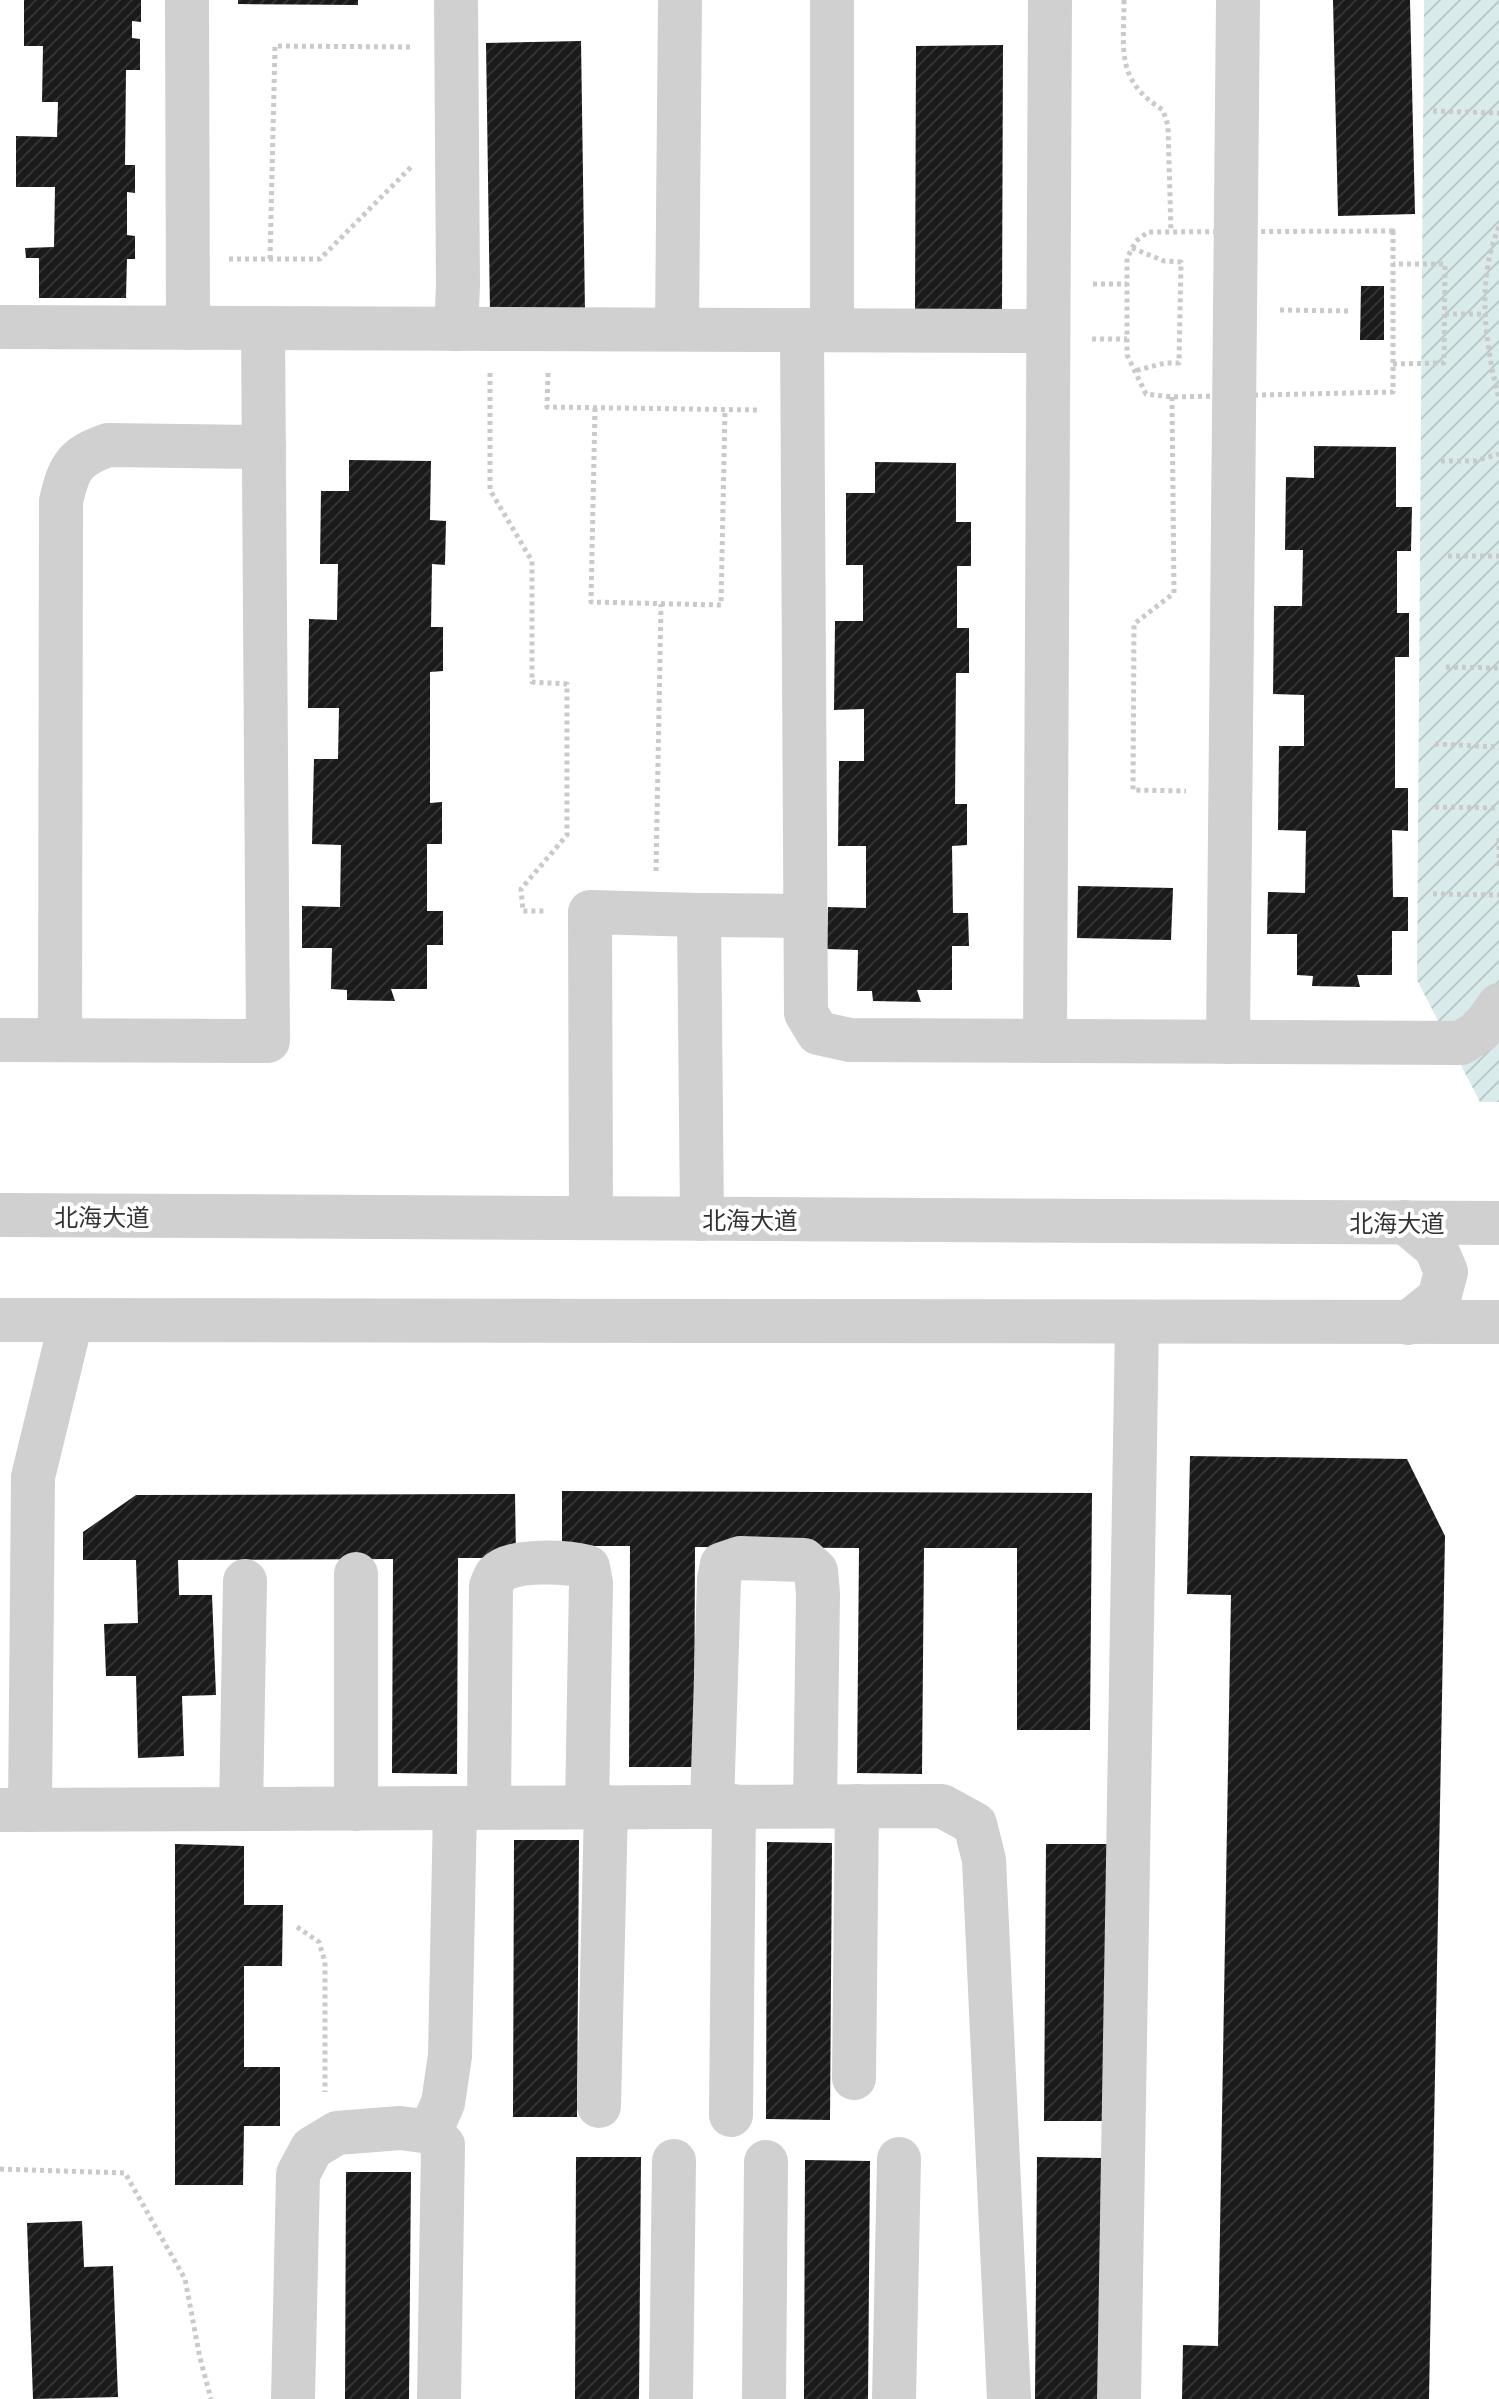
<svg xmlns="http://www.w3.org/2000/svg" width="1499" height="2399" viewBox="0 0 1499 2399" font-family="Barlow,'Noto Sans SC',sans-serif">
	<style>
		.garden { fill: url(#garden-furrows) }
		.building { fill: url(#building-hatch) }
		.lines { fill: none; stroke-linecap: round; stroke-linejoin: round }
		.path { stroke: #cacaca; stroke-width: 5; stroke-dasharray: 4 4; stroke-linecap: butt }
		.minor { stroke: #d0d0d0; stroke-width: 44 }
		.labels { text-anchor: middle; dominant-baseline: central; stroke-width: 8; stroke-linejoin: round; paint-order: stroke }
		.street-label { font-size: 24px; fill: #333; stroke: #fff }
	</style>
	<defs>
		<pattern id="garden-furrows" width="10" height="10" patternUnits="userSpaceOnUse" patternTransform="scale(2)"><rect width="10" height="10" fill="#d9ebea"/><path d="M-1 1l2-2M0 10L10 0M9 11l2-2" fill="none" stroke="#bbcac9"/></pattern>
		<pattern id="building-hatch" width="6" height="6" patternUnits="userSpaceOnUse" patternTransform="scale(2)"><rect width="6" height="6" fill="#1a1a1a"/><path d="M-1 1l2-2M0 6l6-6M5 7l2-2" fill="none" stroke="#333"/></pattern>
	</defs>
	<rect width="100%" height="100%" fill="#fff"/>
	<!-- garden -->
	<polygon class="garden" points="1424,0 1499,0 1499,1102 1480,1102 1417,980"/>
	<!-- building -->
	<g class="building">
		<polygon points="24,0 141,0 141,22 132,21 132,38 140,39 140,70 126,70 125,165 135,165 135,193 127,192 127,235 135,236 135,259 127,259 126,298 39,298 39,258 26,258 25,248 54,247 55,187 16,187 16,136 57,137 58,102 42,102 43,46 24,46"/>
		<polygon points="238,0 358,0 358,5 238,4"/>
		<polygon points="1333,0 1410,0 1415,214 1338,216"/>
		<polygon points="581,41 585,312 490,313 486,43"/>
		<polygon points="1003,45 1002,313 915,312 916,46"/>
		<polygon points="1361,286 1384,286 1384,340 1360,340"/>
		<polygon points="1314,446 1396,447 1396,507 1412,507 1411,551 1397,551 1397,613 1409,613 1409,657 1395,657 1395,788 1408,788 1408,831 1392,830 1393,897 1408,897 1408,931 1392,931 1392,975 1357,975 1360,987 1312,986 1313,976 1297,975 1297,934 1267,934 1268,892 1305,893 1306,831 1278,830 1279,746 1304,746 1304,695 1273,694 1274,606 1302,606 1303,550 1285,550 1286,477 1314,478"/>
		<polygon points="349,460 431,461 430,520 446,521 445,565 432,564 431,627 443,627 443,671 430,672 430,803 442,802 442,844 427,844 427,911 443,911 443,945 427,945 427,989 391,989 395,1001 347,1000 347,990 331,989 332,948 302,948 302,906 340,907 341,845 312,844 314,759 338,759 339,708 308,708 309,619 337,620 338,564 320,564 321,491 349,491"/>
		<polygon points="875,462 956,463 956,522 971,522 971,566 957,566 957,628 969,628 969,673 956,673 955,804 967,804 967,845 952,846 953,913 968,913 969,946 952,946 952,990 917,990 921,1002 873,1001 872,991 857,991 858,950 827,949 828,907 866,908 866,846 838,846 839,761 864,761 864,709 834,710 835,621 863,621 863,565 846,565 846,493 875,493"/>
		<polygon points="1078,886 1173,888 1171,940 1077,938"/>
		<polygon points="1190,1456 1407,1459 1445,1536 1429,2399 1182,2399 1183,2345 1218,2346 1231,1595 1187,1594"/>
		<polygon points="562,1491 1092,1493 1090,1730 1017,1730 1017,1548 924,1548 922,1774 857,1773 859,1548 695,1547 694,1767 629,1767 630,1546 562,1546"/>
		<polygon points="515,1494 516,1558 458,1558 457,1774 392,1773 393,1559 178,1560 179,1595 212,1595 216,1695 182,1696 184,1756 138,1758 136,1676 106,1676 104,1624 138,1623 136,1560 83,1560 83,1532 136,1495"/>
		<polygon points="514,1840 579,1840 577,2117 513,2117"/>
		<polygon points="767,1842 832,1843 830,2120 766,2119"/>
		<polygon points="175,1844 244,1846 244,1905 283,1905 282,1966 244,1966 244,2067 280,2067 280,2126 244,2126 243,2185 175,2185"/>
		<polygon points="1046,1844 1110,1844 1109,2121 1044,2121"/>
		<polygon points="576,2157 641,2157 639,2399 575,2399"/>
		<polygon points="1037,2157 1101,2158 1100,2399 1035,2399"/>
		<polygon points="805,2160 870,2161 868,2399 804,2399"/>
		<polygon points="346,2172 411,2172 409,2399 345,2399"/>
		<polygon points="82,2221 84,2267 113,2266 118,2397 33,2399 27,2223"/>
	</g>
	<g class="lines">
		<!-- path -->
		<g class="path">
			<path d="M 1124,0 C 1124,50 1115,80 1163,110 L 1168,126 L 1171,232"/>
			<polyline points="1433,111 1499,113"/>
			<path d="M 1499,227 C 1476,280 1485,344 1499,399"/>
			<polygon points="1393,231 1393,392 1172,397 1146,394 1127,355 1127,258 1136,241 1148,232"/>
			<polyline points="1132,248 1164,261 1181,262 1179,363 1165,363 1134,371"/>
			<polyline points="229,259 320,259 412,166"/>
			<polyline points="270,259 275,46 413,47"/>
			<polyline points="1093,284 1127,284"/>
			<polyline points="1280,310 1350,311"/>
			<polyline points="1445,314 1486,314"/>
			<polyline points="1092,339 1127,339"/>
			<polyline points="1393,364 1444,363 1445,264 1393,264"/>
			<polyline points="490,373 490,490 532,561 532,682 567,684 567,835 521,889 523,911 545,911"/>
			<polyline points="548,373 547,407 758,410"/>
			<polyline points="1172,397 1174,593 1134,624 1133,790 1186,791"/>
			<polyline points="595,408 591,602 721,605 725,410"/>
			<polyline points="1441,461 1475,461 1499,454"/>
			<polyline points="1448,556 1499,556"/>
			<polyline points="1446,667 1499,668"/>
			<polyline points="1435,744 1499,747"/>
			<polyline points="1435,807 1499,808"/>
			<polyline points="1499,838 1499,868"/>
			<polyline points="656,871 661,604"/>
			<polyline points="1433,894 1499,895"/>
			<polyline points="297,1927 319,1942 325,1962 325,2092"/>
			<polyline points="0,2169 125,2173 185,2279 200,2358 211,2399"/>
		</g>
		<!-- minor -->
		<g class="minor">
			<polyline points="187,0 188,328"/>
			<polyline points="832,0 832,330"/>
			<polyline points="0,327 1048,331"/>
			<polyline points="456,329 458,286 456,0"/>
			<polyline points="677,329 680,0"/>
			<polyline points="802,330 806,1013 818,1033 850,1040 1461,1043 1481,1030 1499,1005"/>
			<polyline points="699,915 806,916"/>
			<polyline points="0,1040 268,1041 263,328"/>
			<path d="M 60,1040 L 61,501 C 69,467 74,457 108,445 L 264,447"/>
			<polyline points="1045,1041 1050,0"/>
			<polyline points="1228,1042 1238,0"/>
			<polyline points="0,1215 1499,1223"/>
			<polyline points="591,1218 590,912 699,915 702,1219"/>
			<polyline points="1405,1222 1436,1248 1446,1272 1439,1298 1408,1323"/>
			<polyline points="0,1320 1499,1322"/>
			<polyline points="712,1806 719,1579 722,1564 740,1558 804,1560 816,1571 818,1594 815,1806"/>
			<path d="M 489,1807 L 491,1586 C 493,1582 494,1577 497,1574 C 511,1558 569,1562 588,1567 L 591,1583 L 587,1807"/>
			<polyline points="241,1809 245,1581"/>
			<polyline points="356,1809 356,1574"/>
			<polyline points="0,1810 942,1806 975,1824 984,1860 1009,2399"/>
			<polyline points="30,1810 33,1477 71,1321"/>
			<polyline points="854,2078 857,1806"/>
			<polyline points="599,2106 606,1807"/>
			<polyline points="731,2115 734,1806"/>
			<polyline points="430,2132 443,2103 450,2056 455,1808"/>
			<polyline points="293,2399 298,2174 312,2148 337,2133 400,2128 430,2132 443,2145 439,2399"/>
			<polyline points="671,2399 674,2161"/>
			<polyline points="764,2399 766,2162"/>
			<polyline points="894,2399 899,2159"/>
			<polyline points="1119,2399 1137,1323"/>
		</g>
	</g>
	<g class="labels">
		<!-- street labels -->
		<g class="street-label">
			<text x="102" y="1216">北海大道</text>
			<text x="750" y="1219">北海大道</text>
			<text x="1397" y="1222">北海大道</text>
		</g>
	</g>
</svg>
